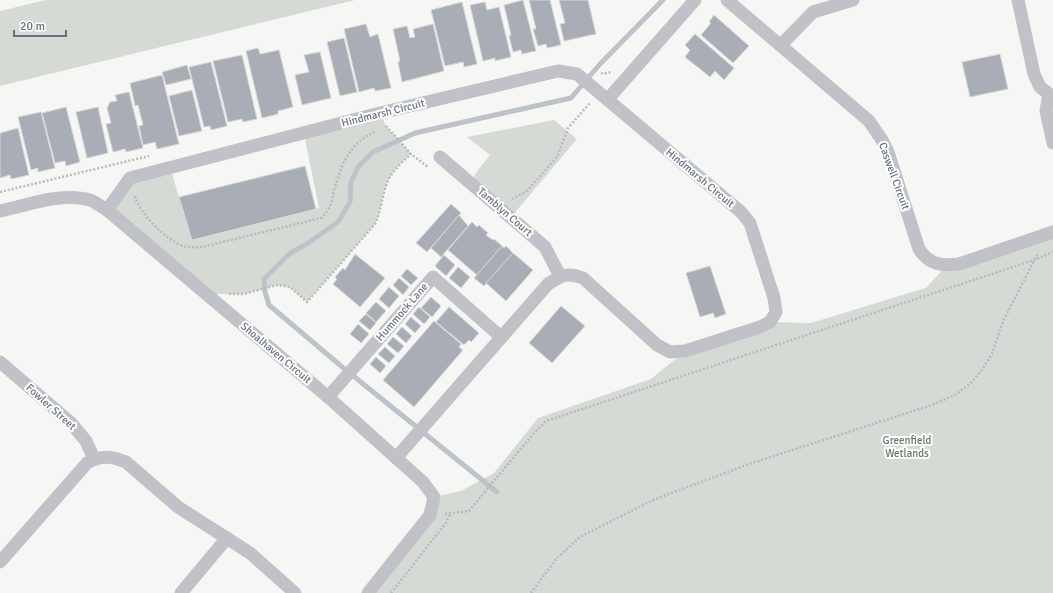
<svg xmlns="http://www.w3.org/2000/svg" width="1053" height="593" viewBox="0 0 1053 593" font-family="Signika,sans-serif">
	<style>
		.green { fill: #d5dbd4 }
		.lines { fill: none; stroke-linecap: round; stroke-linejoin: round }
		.stream { stroke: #bdc3ca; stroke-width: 5 }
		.building { fill: #a9adb5; stroke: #d8d8d6 }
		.path { stroke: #b8babd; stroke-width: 2.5; stroke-dasharray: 2 2; stroke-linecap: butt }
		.street { stroke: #c0c2c7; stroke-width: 13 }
		.labels { text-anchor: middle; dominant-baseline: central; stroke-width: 4; stroke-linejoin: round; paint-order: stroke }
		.street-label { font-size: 11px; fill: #687183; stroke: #fff }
		.park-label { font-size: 11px; fill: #677a67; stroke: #fff }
	</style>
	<rect width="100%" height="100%" fill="#f6f7f4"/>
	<!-- green -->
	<g class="green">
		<polygon points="46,0 355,0 0,86 0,11"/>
		<path d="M 380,113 L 386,126 L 411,154 C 402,162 392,171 387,183 C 382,196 381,211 375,224 L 307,302 L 290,287 L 277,285 L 244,294 L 206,294 L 107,210 L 122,187 L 170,167 L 192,240 L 319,208 L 304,134 Z"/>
		<polygon points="554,120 577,139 512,216 474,179 475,174 490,155 467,137"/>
		<polygon points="1053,232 1053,593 368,593 420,528 434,497 461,491 494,473 538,418 651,379 685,351 770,322 811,323 912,292 926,288 946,266"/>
	</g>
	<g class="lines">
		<!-- stream -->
		<polyline class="stream" points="497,492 341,366 269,305 265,292 264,279 289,254 308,243 338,222 350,202 351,182 358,167 373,152 415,133 571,98 600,64 663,0"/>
	</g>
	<!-- building -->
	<g class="building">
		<polygon points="523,0 536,51 522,54 521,50 513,52 509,36 511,35 504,5"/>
		<polygon points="529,0 550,0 561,45 547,48 546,44 538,46 533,29 536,29"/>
		<polygon points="559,0 588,0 596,34 564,41 560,24 565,23"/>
		<polygon points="462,2 477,64 464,67 463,62 445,66 431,10"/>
		<polygon points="485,2 487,10 499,7 511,57 495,61 495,58 483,61 470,5"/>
		<polygon points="714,15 749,46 733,63 701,35 711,23 709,22"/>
		<polygon points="366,24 370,37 378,34 391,88 375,91 374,88 359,92 344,29"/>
		<polygon points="433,24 444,71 402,82 398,62 400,61 393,29 407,26 410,38 415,37 413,29"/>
		<polygon points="695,34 734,68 724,80 715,71 710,77 685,57 690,50 685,45"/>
		<polygon points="344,38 357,92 340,96 327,42"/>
		<polygon points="258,48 260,54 279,50 293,107 278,111 278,114 262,118 246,51"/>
		<polygon points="320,52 331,98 302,105 295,75 309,72 304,55"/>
		<polygon points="1000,54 1008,89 970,97 962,62"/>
		<polygon points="242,55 257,119 243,122 242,119 228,122 213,61"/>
		<polygon points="211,62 227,126 211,130 210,126 204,127 189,67"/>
		<polygon points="187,65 191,79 166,85 162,72"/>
		<polygon points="162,75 179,144 157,149 155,142 143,145 139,126 143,125 138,105 135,106 130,83"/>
		<polygon points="192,90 202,131 179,136 169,96"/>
		<polygon points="129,92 143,148 126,152 125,149 113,152 106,124 111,123 107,108 110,102 117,101 115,95"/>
		<polygon points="66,107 80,162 66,166 65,161 55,163 42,113"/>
		<polygon points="98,107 108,153 87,158 76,112"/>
		<polygon points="41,112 55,168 38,172 38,168 31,170 18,117"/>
		<polygon points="18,128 29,175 11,179 10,175 0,178 0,133"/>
		<polygon points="305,166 316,209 192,240 179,197"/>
		<polygon points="451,204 461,213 427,252 416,243"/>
		<polygon points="459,215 468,226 441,257 431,248"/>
		<polygon points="472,222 477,227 479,225 488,233 486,235 493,240 494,239 502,246 477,275 448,250"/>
		<polygon points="502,246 504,248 506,246 513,253 484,286 474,278"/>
		<polygon points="513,253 533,270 506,301 486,283"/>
		<polygon points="355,254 385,278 360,307 333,284 337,279 335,277 343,268 345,270"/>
		<polygon points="444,255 455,265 446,276 435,266"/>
		<polygon points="710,266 726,314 715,318 713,313 700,317 686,273"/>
		<polygon points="458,267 470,277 461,288 449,278"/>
		<polygon points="407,269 418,278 411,285 401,276"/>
		<polygon points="399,278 409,287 403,295 393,285"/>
		<polygon points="389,287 399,296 389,308 379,299"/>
		<polygon points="431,297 441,306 432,317 421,308"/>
		<polygon points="376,302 386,311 376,322 366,313"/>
		<polygon points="561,306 585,326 552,363 529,343"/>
		<polygon points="419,307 430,317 424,324 413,314"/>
		<polygon points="449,307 479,333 471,342 469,340 464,345 436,322"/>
		<polygon points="366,314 376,323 370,330 359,321"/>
		<polygon points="411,317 421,326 415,333 405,324"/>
		<polygon points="434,321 461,344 459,347 463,350 414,407 383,380"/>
		<polygon points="358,324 369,334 361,343 350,334"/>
		<polygon points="402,327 412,336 406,343 396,334"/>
		<polygon points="393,337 404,346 398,353 387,344"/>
		<polygon points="385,347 395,356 389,363 378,354"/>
		<polygon points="376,357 386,366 380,373 370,364"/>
	</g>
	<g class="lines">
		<!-- path -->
		<g class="path">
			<polyline points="601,73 603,74 611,72"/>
			<polyline points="386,126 411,154 428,167"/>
			<polyline points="0,192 149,156"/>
			<path d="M 135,196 C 139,213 166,240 183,246 C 188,248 196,247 202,247 L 321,218 C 330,210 332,202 334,190 C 342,163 349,144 376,131"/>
			<polyline points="512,199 527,191 557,157 568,128 590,103"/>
			<path d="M 229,294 L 244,294 L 277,285 L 290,287 L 307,302 L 375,224 C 381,211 382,196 387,183 C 392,171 402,162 411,154"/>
			<polyline points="445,514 469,511 533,434 546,421 1034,260 1053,252"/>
			<polyline points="391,593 446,523 450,514"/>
			<polyline points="531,593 557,558 580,537 653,500 749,464 932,405 955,395 970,384 981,371 992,354 1003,321 1038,253"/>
		</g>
		<!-- street -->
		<g class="street">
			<path d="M 727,0 L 869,121 L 882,140 L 888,152 L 919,249 C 929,265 942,266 959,264 L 1053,232"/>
			<polyline points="1018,0 1034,74 1040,87 1049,94 1046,111 1053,143"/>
			<polyline points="781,45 813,12 853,0"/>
			<polyline points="608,99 695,0"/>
			<polyline points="440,157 545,247 560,276"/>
			<path d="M 107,210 L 130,178 L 380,113 L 558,71 L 577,74 L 741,212 L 750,223 L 774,298 L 776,312 L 770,322 L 760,327 L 685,351 L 670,352 L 657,345 L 583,278 C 567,272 562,275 548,284 L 396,458"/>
			<path d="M 0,211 C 28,205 62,192 90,200 C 96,202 101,207 107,210 L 328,397 L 423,482 L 434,497 L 430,515 L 368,593"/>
			<polyline points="0,362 71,423 86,441 94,459"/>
			<polyline points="328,397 433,277 501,337"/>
			<path d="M 0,562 L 87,463 C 101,455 111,456 126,462 L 178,507 L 250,553 L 295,593"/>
			<polyline points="181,593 227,538"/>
		</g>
	</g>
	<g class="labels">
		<!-- street labels -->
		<g class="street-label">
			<text transform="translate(383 113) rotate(-14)">Hindmarsh Circuit</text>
			<text transform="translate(894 176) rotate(70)">Caswell Circuit</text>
			<text transform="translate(700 178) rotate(40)">Hindmarsh Circuit</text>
			<text transform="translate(505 212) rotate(41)">Tamblyn Court</text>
			<text transform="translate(402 312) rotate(-49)">Hummock Lane</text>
			<text transform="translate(276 353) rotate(40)">Shoalhaven Circuit</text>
			<text transform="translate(51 407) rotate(42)">Fowler Street</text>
		</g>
		<!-- park labels -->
		<g class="park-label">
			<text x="907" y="440">Greenfield<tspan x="907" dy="13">Wetlands</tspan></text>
		</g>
	</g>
	<!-- scale -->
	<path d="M14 30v6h52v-6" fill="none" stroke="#687183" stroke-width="2"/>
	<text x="20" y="30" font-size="12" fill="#687183" stroke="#ffffff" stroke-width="3" paint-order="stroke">20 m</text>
</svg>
